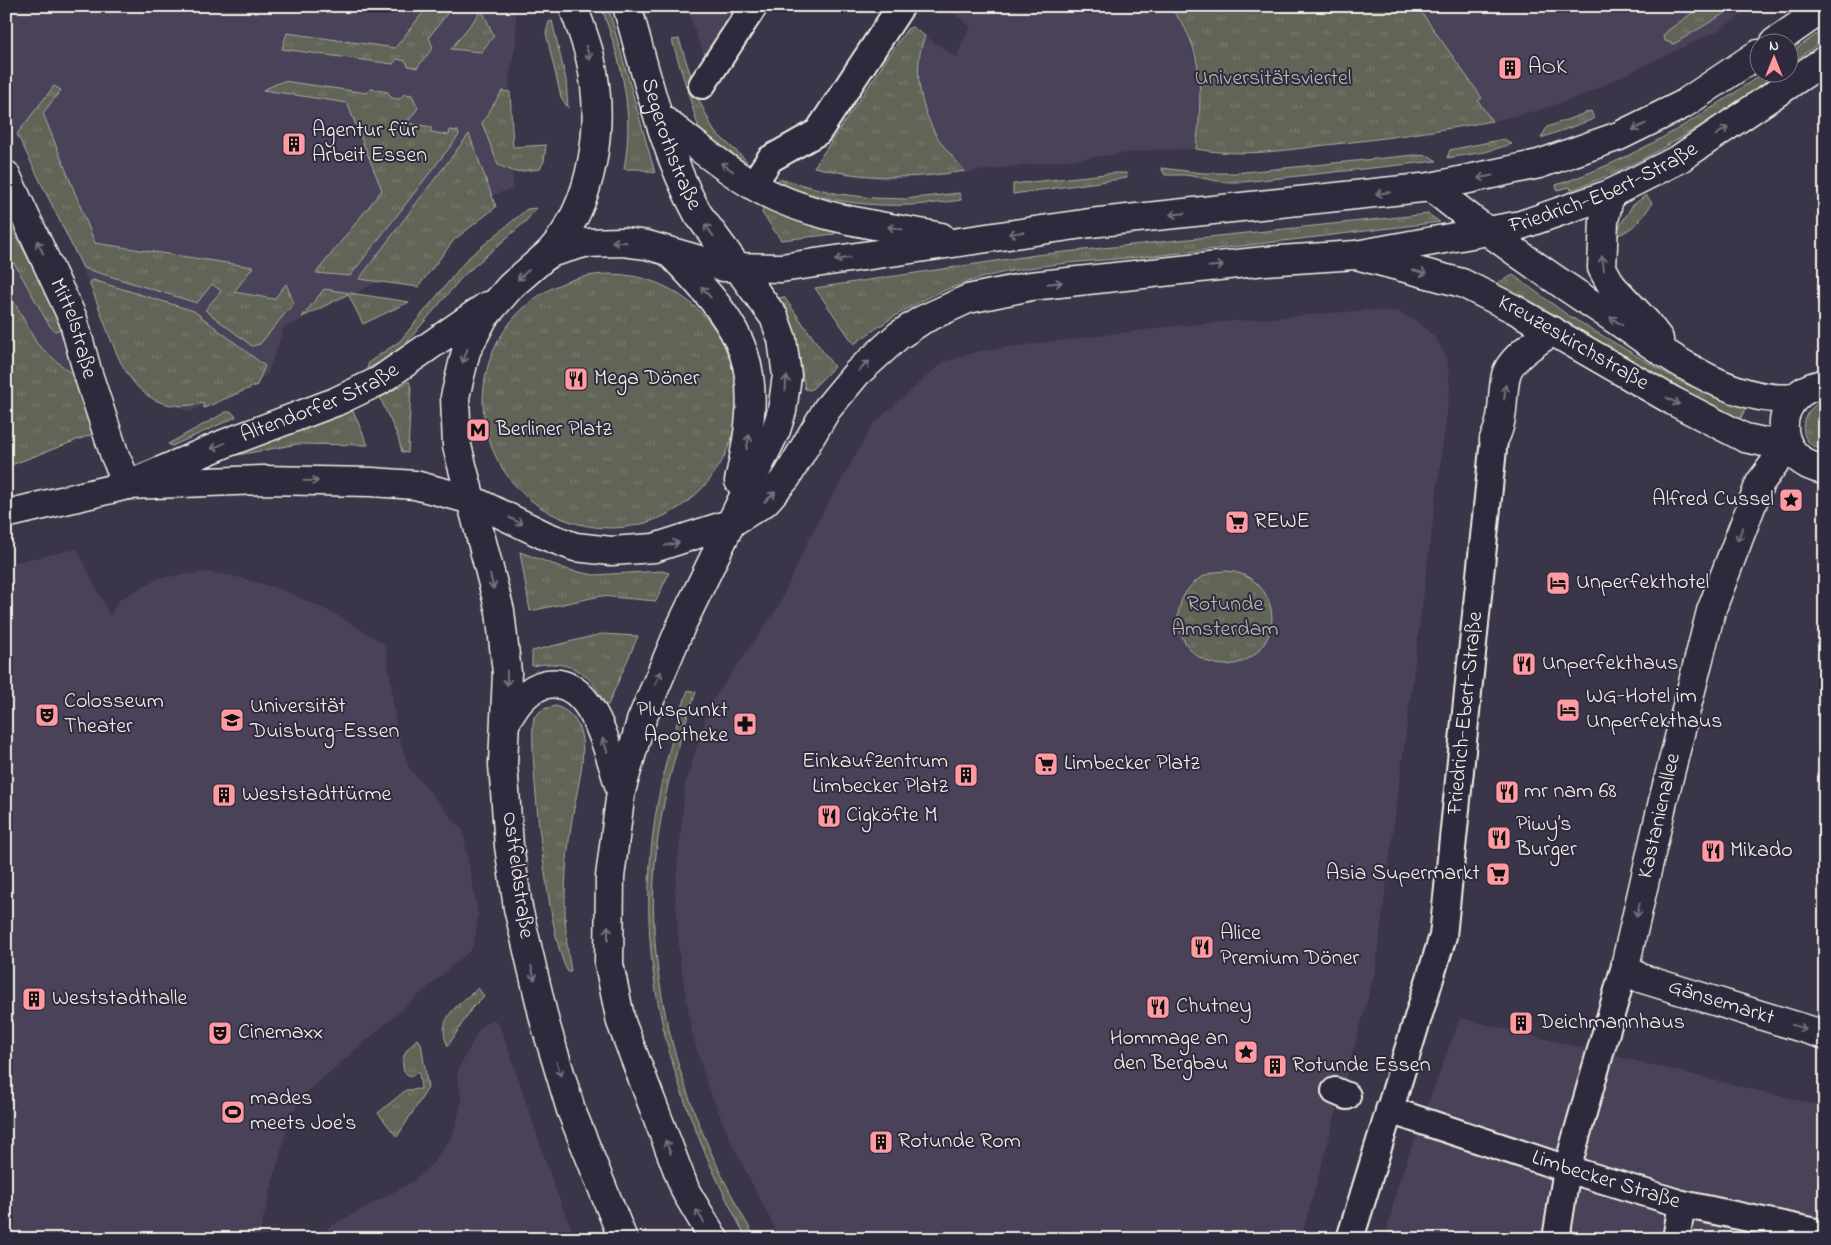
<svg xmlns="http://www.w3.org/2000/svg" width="1831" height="1245" viewBox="0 0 1831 1245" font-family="'Indie Flower',sans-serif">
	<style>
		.built { fill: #4a4258 }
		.grass { fill: url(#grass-tufts); stroke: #aaaba0 }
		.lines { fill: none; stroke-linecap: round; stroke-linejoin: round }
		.pedestrian-casing { stroke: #f4f1e8; stroke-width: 30 }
		.minor-casing { stroke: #f4f1e8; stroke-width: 31 }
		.secondary-casing { stroke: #f4f1e8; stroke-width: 31 }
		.pedestrian { stroke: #2f2a3d; stroke-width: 26 }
		.minor { stroke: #2f2a3d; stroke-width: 28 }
		.secondary { stroke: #2f2a3d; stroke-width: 28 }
		.oneway { stroke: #747079 }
		.labels { text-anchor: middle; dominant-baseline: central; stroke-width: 4; stroke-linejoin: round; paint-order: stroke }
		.poi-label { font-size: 22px; fill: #f4f1e8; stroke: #2f2a3d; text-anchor: start }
		.park-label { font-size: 22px; fill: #b9b9ae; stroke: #2f2a3d }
		.street-label { font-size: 22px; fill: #f4f1e8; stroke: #2f2a3d }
	</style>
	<defs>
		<pattern id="grass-tufts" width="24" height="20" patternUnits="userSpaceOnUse" patternTransform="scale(1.25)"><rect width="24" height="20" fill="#616558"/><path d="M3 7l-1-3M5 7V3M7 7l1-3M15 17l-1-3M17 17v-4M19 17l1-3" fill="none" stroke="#787c70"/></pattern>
	</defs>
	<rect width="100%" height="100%" fill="#3b3549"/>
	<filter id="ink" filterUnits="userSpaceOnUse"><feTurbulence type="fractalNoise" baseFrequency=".02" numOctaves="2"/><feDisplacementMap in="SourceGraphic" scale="10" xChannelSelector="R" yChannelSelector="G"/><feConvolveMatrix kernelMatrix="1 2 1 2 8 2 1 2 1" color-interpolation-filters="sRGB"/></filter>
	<g filter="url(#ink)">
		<!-- built -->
		<g class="built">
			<polygon points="6,6 516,6 516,43 509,77 513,189 492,195 414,264 284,328 267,375 189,412 136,387 127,375 89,283 17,134 6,115"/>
			<polygon points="686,6 738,6 705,58"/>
			<polygon points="944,6 1168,6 1176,14 1188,36 1198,73 1201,109 1196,149 1153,150 919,178 884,179 847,175 814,167 907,29 912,27 957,58 962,42 971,27"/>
			<polygon points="1411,6 1754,6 1719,30 1581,96 1536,111 1492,121"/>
			<polygon points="6,216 58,317 93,434 6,467"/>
			<polygon points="1368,310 1399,312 1418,322 1435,337 1447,359 1450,388 1375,973 1301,1239 780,1239 731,1142 707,1084 692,1033 680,961 675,892 685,785 710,704 778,607 811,534 873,424 943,362 979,351 1175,326"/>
			<polygon points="77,549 110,616 119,600 158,578 205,572 234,576 283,590 335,614 386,645 396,727 408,766 463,831 478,914 475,940 471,950 301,1097 289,1120 258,1239 6,1239 6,564"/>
			<polygon points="1460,1018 1825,1107 1825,1239 1385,1239 1398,1184"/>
			<polygon points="493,1019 499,1025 506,1042 554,1186 576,1239 328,1239 327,1228 412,1182 433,1163 453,1135 462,1101 457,1077 459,1068 481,1026"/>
		</g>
		<!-- grass -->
		<g class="grass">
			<polygon points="428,6 453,6 429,37 433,48 417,68 408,66 406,61 397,59 393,64 282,49 287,33 395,48"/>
			<path d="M 601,6 L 608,6 L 609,10 L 655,173 L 639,169 L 624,169 C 635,109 621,62 601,6 Z"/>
			<path d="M 1168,6 L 1417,6 L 1482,98 L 1478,101 L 1492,121 C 1436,131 1383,139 1326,145 C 1282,151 1240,157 1196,149 C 1202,101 1206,43 1168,6 Z"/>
			<polygon points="1702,6 1730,6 1730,10 1674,44 1665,41 1663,37 1667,31"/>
			<polygon points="482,10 494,36 481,52 451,49"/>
			<polygon points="552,21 566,80 568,108 561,97 546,33 549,22"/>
			<path d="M 912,27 L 925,36 C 911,70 921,114 942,144 C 949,153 957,162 965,171 C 910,179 868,180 814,167 L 907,29 Z"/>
			<polygon points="1825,28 1825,39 1789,65 1789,54"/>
			<polygon points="679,39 698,98 714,131 746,160 747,168 699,129 672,40"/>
			<path d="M 1763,73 L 1778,73 C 1713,119 1647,164 1571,190 L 1570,187 L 1557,190 L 1556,185 C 1632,160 1698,119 1763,73 Z"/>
			<polygon points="283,81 367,93 371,89 388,92 391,98 400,99 404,94 412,95 418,108 407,123 431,127 431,132 449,135 450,130 458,131 459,135 456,139 350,276 316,273 382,190 347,103 263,90"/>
			<polygon points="54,86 61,90 43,113 95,243 253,267 234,292 274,299 286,284 294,303 260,344 252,346 205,310 221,291 212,284 197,303 83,268 17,134"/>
			<polygon points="502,91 510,92 513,147 546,145 544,161 540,169 515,172 498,165 482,123"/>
			<polygon points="1591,111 1594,119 1541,138 1547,127"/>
			<polygon points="469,134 496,207 454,240 418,287 359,279"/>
			<polygon points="1504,139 1512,144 1485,152 1447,158 1450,150"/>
			<polygon points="1415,155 1429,156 1437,161 1243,182 1223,182 1186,175 1165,175 1161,168 1203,173 1235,173"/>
			<polygon points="1115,173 1126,173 1127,178 1013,194 1013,184"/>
			<path d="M 779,179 L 839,194 L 874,198 L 905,199 L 959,193 L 961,200 C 894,210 838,207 776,182 Z"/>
			<path d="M 1646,195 L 1652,203 C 1642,220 1632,231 1613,237 L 1632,206 Z"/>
			<polygon points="764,205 834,230 835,234 781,240 762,213"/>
			<polygon points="537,208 525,222 463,276 397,354 367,369 369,362 400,341 468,258 527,209"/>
			<path d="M 1428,214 L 1440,222 C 1347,233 1255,245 1162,255 C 1094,262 1021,262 956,286 C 919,299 886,321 854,344 L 815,288 L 1036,255 Z"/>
			<polygon points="6,216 58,317 61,329 55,331 49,325 16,266 6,254"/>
			<circle cx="610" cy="401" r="127"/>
			<polygon points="1513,275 1569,316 1681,382 1746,408 1738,423 1491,286"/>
			<path d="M 93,280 L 194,311 L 265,366 L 257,385 L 204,408 L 203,403 C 123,422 114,337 89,283 Z"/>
			<polygon points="6,287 37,344 76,378 93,434 6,467"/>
			<polygon points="324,289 409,302 363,324 348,294 302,317"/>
			<polygon points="784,297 834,367 811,390 805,389 798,348 778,298"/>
			<polygon points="409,381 411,388 408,453 402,452 398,437 380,398"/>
			<path d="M 1825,401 L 1825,450 C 1795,447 1797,408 1825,401 Z"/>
			<polygon points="353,411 368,445 298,444 232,456 229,455 231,452"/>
			<polygon points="226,412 232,412 236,417 172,446 168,444"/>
			<polygon points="520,552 569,570 594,575 662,571 669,573 656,601 601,596 530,611"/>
			<circle cx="1225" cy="618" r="47"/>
			<path d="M 601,634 L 638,636 L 608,705 L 604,704 C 591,670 567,659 532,666 L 532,651 Z"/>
			<path d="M 688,690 L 696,692 C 679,739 665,788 658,838 C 638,977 686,1121 756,1239 L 747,1239 C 647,1053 616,892 688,690 Z"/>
			<path d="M 556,706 C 572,712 580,723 582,740 C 586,762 574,802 571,826 C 564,872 562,925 571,971 L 569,973 C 550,953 527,748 534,717 L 543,709 Z"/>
			<path d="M 478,988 L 484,996 L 472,1008 L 448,1046 C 434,1018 460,1004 478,988 Z"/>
			<path d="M 417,1039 L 421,1043 L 428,1088 L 397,1137 L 378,1113 L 406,1090 L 421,1089 L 419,1072 L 410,1076 L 404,1072 C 400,1056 406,1050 417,1039 Z"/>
		</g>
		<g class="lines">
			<!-- pedestrian casing -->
			<g class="pedestrian-casing">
				<g id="pedestrian">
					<polyline points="702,85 754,6"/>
					<polyline points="760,174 770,159 818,132 901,6"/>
					<polyline points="1335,1091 1347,1096"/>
					<path id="s1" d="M 1389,1110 L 1567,1169 L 1682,1204 L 1825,1234"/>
					<path id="s2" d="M 1350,1239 L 1443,936 L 1494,439"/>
					<polyline points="1556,1239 1567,1169 1626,962"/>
					<polyline points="1676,1239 1682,1204"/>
				</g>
			</g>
			<!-- minor casing -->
			<g class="minor-casing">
				<g id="minor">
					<path id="s3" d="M 6,175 L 73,319 L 88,374 L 115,456 L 128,485"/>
					<path d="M 1431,187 C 1487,233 1546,274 1607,314 C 1659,349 1730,405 1795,398"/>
					<polyline points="1610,194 1604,221 1602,268 1612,286 1646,322 1659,339"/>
					<path id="s4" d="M 1356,255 L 1462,283 L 1514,309 L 1673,401 L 1745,438 L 1764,442 L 1785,440"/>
					<path d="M 1825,384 C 1770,391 1770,461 1825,470"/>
					<path d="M 1494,439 C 1505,419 1501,397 1506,375 C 1510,358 1539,340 1553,331"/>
					<path id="s5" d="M 1787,446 L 1760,483 L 1711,611 L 1663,801 L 1626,962 L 1630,971 L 1640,978 L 1825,1035"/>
				</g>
			</g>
			<!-- secondary casing -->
			<g class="secondary-casing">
				<g id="secondary">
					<path id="s6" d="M 627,6 C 647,76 663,150 698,214 L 774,317 L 782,339 L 787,376 L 782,411 L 776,430 L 681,626 L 641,721 L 621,791 L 610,877 L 609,964 L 621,1022 L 686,1192 L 714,1239"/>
					<polyline points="1775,42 1825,7"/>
					<path d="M 659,117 C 690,140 721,167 754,186 C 810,219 879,225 941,237"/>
					<path d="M 669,252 C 750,334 765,367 739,481"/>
					<path d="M 549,253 C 595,204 605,121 590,57 C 586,40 579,23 573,6"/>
					<path id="s7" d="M 128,485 L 262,480 L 372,482 L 415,485 L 472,500 L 546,536 L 575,547 L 611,551 L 654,548 L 729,524 L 765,502 L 787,477 L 827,409 L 857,373 L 898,336 L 922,320 L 968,299 L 1031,286 L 1265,261 L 1356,255 L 1521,225 L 1610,194 L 1679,159 L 1825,60"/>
					<path id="s8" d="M 6,514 L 128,485 L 226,443 L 335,402 L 379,381 L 487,306"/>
					<path d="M 506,722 C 515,706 526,688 547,684 C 595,677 609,757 621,791"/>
					<polyline points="623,1239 571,1110 545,1023 518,908 509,846 503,764 507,673 500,611 457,446 455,397 466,351 484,317 511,286 549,253 584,243 623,242 647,245 724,267 781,268 1090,223 1431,187 1539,164 1619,136 1682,105 1758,54"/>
				</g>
			</g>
			<!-- pedestrian -->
			<use href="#pedestrian" class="pedestrian"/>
			<!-- minor -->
			<use href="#minor" class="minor"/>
			<!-- secondary -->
			<use href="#secondary" class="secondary"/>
		</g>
		<!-- one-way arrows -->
		<defs><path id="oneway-shaft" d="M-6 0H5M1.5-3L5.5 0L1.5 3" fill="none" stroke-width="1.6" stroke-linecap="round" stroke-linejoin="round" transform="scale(1.25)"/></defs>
		<g class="oneway">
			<use href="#oneway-shaft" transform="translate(588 53) rotate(74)"/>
			<use href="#oneway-shaft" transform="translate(1639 127) rotate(154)"/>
			<use href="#oneway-shaft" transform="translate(1722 131) rotate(-33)"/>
			<use href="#oneway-shaft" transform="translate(727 167) rotate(-145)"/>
			<use href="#oneway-shaft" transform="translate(1485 177) rotate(169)"/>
			<use href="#oneway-shaft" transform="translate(1383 193) rotate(173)"/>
			<use href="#oneway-shaft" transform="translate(1177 214) rotate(174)"/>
			<use href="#oneway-shaft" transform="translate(895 228) rotate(-169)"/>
			<use href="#oneway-shaft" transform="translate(709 230) rotate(-126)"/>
			<use href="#oneway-shaft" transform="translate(1016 233) rotate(172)"/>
			<use href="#oneway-shaft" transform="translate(619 242) rotate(-178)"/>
			<use href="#oneway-shaft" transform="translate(40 247) rotate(-115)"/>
			<use href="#oneway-shaft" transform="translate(842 259) rotate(171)"/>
			<use href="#oneway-shaft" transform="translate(1603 263) rotate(-97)"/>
			<use href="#oneway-shaft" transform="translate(1216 266) rotate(-6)"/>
			<use href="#oneway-shaft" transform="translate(1420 272) rotate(15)"/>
			<use href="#oneway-shaft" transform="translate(523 275) rotate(138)"/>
			<use href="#oneway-shaft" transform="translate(1055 283) rotate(-6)"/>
			<use href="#oneway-shaft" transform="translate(706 292) rotate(-130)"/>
			<use href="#oneway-shaft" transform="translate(1616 321) rotate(-147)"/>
			<use href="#oneway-shaft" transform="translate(465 356) rotate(110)"/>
			<use href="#oneway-shaft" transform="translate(864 366) rotate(-42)"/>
			<use href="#oneway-shaft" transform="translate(786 383) rotate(-86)"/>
			<use href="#oneway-shaft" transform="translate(1505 392) rotate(-84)"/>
			<use href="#oneway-shaft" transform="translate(1673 401) rotate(29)"/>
			<use href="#oneway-shaft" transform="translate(748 442) rotate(-79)"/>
			<use href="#oneway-shaft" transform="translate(218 446) rotate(157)"/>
			<use href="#oneway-shaft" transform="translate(311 481) rotate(1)"/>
			<use href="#oneway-shaft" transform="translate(770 497) rotate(-43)"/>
			<use href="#oneway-shaft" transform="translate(516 521) rotate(27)"/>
			<use href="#oneway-shaft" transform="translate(1740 534) rotate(111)"/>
			<use href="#oneway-shaft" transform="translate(672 544) rotate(-14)"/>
			<use href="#oneway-shaft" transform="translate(492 582) rotate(76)"/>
			<use href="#oneway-shaft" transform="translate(507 678) rotate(89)"/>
			<use href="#oneway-shaft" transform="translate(658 678) rotate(-67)"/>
			<use href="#oneway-shaft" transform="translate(605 745) rotate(-109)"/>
			<use href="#oneway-shaft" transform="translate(1638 910) rotate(103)"/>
			<use href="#oneway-shaft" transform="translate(608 933) rotate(-90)"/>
			<use href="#oneway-shaft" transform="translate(533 973) rotate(77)"/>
			<use href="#oneway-shaft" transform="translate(1799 1027) rotate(17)"/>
			<use href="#oneway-shaft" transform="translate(559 1069) rotate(73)"/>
			<use href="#oneway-shaft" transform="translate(668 1147) rotate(-111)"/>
			<use href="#oneway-shaft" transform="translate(700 1216) rotate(-121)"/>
		</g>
	</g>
	<!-- icons -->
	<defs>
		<g id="building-square" transform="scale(1.25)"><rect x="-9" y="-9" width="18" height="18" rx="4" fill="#ff9aa2" stroke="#2f2a3d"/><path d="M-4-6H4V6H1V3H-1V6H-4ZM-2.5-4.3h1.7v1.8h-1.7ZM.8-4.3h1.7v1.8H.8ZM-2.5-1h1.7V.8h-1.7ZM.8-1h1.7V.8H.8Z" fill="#111"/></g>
		<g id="restaurant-square" transform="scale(1.25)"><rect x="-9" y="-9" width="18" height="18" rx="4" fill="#ff9aa2" stroke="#2f2a3d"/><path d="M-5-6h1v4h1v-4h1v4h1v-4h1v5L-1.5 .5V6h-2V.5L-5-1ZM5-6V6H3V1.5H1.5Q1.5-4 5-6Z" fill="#111"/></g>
		<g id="metro-square" transform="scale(1.25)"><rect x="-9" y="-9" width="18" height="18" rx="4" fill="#ff9aa2" stroke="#2f2a3d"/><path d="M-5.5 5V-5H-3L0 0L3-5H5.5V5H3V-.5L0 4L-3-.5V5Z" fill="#111"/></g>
		<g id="sight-square" transform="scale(1.25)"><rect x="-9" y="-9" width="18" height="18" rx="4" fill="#ff9aa2" stroke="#2f2a3d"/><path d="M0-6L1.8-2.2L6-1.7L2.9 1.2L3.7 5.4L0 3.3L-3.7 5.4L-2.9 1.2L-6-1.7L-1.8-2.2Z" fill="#111"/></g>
		<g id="supermarket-square" transform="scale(1.25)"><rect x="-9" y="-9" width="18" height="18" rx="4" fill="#ff9aa2" stroke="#2f2a3d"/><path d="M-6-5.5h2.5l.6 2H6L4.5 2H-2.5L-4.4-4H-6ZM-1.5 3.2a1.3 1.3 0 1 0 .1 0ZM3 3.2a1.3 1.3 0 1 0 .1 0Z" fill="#111"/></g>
		<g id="hotel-square" transform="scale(1.25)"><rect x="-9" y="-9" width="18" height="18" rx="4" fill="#ff9aa2" stroke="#2f2a3d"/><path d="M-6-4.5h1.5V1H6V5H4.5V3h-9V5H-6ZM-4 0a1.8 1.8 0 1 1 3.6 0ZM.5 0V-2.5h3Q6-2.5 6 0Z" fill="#111"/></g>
		<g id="theatre-square" transform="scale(1.25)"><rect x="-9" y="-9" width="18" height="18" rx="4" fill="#ff9aa2" stroke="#2f2a3d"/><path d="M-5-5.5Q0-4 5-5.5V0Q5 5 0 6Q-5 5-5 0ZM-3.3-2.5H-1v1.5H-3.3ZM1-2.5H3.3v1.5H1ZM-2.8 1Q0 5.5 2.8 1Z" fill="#111"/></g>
		<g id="university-square" transform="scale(1.25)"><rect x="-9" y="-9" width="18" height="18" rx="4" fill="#ff9aa2" stroke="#2f2a3d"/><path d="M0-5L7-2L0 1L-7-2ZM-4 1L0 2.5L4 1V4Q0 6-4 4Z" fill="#111"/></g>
		<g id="pharmacy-square" transform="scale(1.25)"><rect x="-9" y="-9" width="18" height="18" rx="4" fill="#ff9aa2" stroke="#2f2a3d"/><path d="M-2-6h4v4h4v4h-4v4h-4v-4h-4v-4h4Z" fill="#111"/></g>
		<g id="stadium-square" transform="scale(1.25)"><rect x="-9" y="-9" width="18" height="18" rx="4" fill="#ff9aa2" stroke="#2f2a3d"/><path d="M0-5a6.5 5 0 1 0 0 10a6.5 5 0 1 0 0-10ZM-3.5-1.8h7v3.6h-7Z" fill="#111"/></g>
	</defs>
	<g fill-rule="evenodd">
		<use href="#building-square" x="1510" y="68"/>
		<use href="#building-square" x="294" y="144"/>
		<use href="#restaurant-square" x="576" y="379"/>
		<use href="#metro-square" x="478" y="430"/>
		<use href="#sight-square" x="1791" y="500"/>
		<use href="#supermarket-square" x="1237" y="522"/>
		<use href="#hotel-square" x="1558" y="583"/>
		<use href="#restaurant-square" x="1524" y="664"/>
		<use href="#hotel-square" x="1568" y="710"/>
		<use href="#theatre-square" x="47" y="715"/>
		<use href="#university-square" x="232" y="720"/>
		<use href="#pharmacy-square" x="745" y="724"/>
		<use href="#supermarket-square" x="1046" y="764"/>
		<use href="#building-square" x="966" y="775"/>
		<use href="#restaurant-square" x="1507" y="792"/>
		<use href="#building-square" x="224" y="795"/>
		<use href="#restaurant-square" x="829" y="816"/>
		<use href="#restaurant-square" x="1499" y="838"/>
		<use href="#restaurant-square" x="1713" y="851"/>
		<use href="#supermarket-square" x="1498" y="874"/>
		<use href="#restaurant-square" x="1202" y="947"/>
		<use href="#building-square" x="34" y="999"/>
		<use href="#restaurant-square" x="1158" y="1007"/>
		<use href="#building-square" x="1521" y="1023"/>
		<use href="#theatre-square" x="220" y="1033"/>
		<use href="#sight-square" x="1246" y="1052"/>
		<use href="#building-square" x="1275" y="1066"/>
		<use href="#stadium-square" x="233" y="1112"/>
		<use href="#building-square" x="881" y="1142"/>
	</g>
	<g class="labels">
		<!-- poi labels -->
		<g class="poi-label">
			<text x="1528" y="68">AOK</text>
			<text x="312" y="131">Agentur für<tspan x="312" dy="25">Arbeit Essen</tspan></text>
			<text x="594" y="379">Mega Döner</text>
			<text x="496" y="430">Berliner Platz</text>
			<text x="1774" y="500" text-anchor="end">Alfred Cussel</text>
			<text x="1254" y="522">REWE</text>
			<text x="1576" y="583">Unperfekthotel</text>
			<text x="1542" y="664">Unperfekthaus</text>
			<text x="1586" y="697">WG-Hotel im<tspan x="1586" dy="25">Unperfekthaus</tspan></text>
			<text x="64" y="702">Colosseum<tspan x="64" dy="25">Theater</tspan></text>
			<text x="250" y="707">Universität<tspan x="250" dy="25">Duisburg-Essen</tspan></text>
			<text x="728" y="711" text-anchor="end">Pluspunkt<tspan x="728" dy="25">Apotheke</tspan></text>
			<text x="948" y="762" text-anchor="end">Einkaufzentrum<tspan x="948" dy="25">Limbecker Platz</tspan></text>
			<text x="1064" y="764">Limbecker Platz</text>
			<text x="1524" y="792">mr nam 68</text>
			<text x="242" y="795">Weststadttürme</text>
			<text x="846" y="816">Cigköfte M</text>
			<text x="1516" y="825">Piwy’s<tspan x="1516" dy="25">Burger</tspan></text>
			<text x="1730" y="851">Mikado</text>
			<text x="1480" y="874" text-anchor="end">Asia Supermarkt</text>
			<text x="1220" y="934">Alice<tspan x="1220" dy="25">Premium Döner</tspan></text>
			<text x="52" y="999">Weststadthalle</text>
			<text x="1176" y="1007">Chutney</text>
			<text x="1538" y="1023">Deichmannhaus</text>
			<text x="238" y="1033">Cinemaxx</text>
			<text x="1228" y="1039" text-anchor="end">Hommage an<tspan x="1228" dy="25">den Bergbau</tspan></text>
			<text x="1292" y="1066">Rotunde Essen</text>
			<text x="250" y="1099">mades<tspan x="250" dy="25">meets Joe's</tspan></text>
			<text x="898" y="1142">Rotunde Rom</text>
		</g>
		<!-- park labels -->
		<g class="park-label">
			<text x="1273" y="79">Universitätsviertel</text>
			<text x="1225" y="605">Rotunde<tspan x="1225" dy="25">Amsterdam</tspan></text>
		</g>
		<!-- street labels -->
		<g class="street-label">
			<text stroke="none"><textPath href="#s6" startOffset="145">Segerothstraße</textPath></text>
			<text stroke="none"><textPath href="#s7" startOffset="1602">Friedrich-Ebert-Straße</textPath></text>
			<text stroke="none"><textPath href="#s3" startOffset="168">Mittelstraße</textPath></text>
			<text stroke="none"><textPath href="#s4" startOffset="236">Kreuzeskirchstraße</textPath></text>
			<text stroke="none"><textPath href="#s8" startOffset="334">Altendorfer Straße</textPath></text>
			<text stroke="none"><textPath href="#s2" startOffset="541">Friedrich-Ebert-Straße</textPath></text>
			<text transform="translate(1660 816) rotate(-77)">Kastanienallee</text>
			<text transform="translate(517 875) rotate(82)">Ostfeldstraße</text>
			<text stroke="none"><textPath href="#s5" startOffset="651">Gänsemarkt</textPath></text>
			<text stroke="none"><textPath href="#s1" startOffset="228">Limbecker Straße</textPath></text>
		</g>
	</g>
	<!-- margin -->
	<rect width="1831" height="1245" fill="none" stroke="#2f2a3d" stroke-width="25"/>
	<rect x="12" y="12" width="1806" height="1220" fill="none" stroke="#f4f1e8" stroke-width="2" filter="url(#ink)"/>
	<!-- north arrow -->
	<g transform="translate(1774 58)"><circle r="24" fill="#2f2a3d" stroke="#7e7a81"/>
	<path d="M0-4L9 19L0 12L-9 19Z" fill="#ff9aa2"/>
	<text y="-8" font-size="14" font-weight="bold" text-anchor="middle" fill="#f4f1e8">N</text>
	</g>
</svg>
